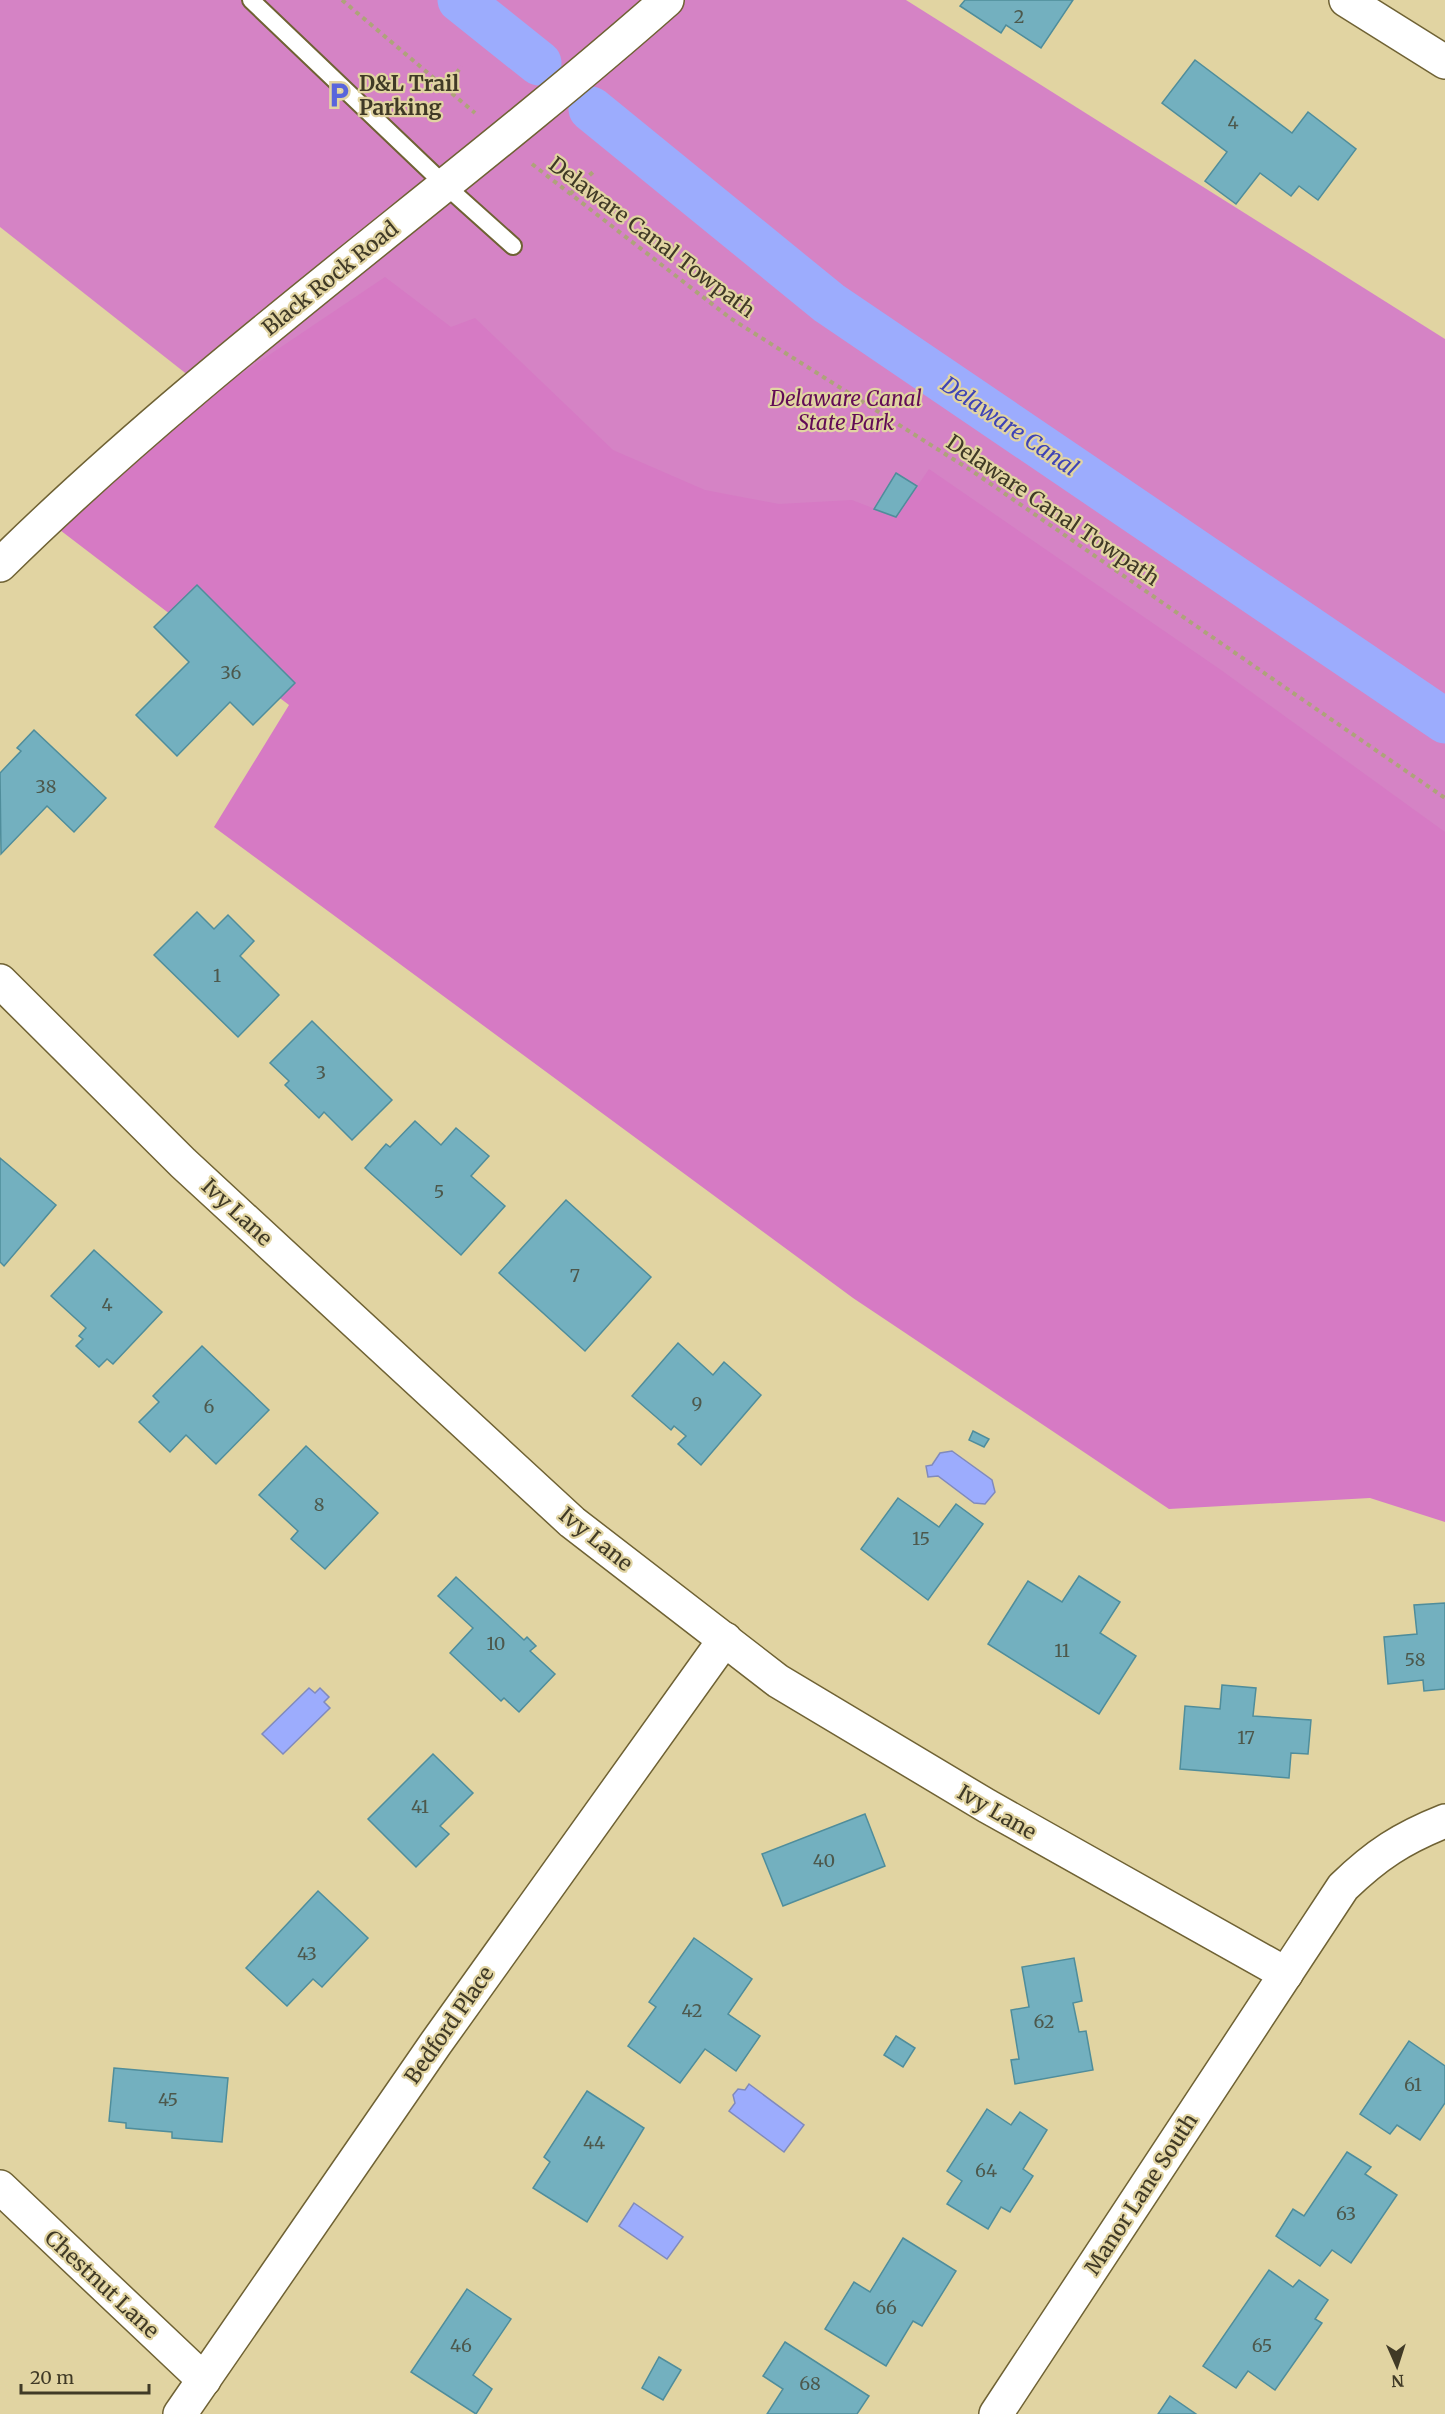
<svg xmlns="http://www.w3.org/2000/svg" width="1445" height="2414" viewBox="0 0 1445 2414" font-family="Merriweather,serif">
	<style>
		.green { fill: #d583c5 }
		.forest { fill: #d67ac4 }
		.water { fill: #9cacfd; stroke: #808abc; stroke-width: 1.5 }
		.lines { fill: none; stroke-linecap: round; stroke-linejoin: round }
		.canal { stroke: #9cacfd; stroke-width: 45 }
		.building { fill: #73b0bf; stroke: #4f8d9b; stroke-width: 1.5 }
		.lane-casing { stroke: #6f6234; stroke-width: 20 }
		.street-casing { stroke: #6f6234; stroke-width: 36 }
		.secondary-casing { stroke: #6f6234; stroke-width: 36 }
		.path { stroke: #aea37a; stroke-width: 4; stroke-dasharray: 4.5 4.5; stroke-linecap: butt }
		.lane { stroke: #fff; stroke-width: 16 }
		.street { stroke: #fff; stroke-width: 33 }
		.secondary { stroke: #fff; stroke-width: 33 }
		.labels { text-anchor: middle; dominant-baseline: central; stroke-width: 4.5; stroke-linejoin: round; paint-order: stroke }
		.number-label { font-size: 18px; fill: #4d584c }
		.poi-label { font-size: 21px; font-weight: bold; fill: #403a26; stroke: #e1d4a2; text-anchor: start }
		.street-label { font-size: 21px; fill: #403a26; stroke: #e1d4a2 }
		.park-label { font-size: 21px; font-style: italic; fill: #620c56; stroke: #e1d4a2 }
		.water-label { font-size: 22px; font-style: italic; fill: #3e44b6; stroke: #e1d4a2 }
	</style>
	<rect width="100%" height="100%" fill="#e1d4a2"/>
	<!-- green -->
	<polygon class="green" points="0,0 906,0 1445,339 1445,1189 631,724 0,227"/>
	<!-- forest -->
	<polygon class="forest" points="385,277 451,327 475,318 613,450 705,490 779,504 852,500 896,517 929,469 1221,670 1445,832 1445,1522 1370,1498 1169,1509 853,1298 214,827 289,705 56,527 204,399"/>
	<!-- water -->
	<g class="water">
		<polygon points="952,1451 992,1480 995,1492 985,1504 974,1503 938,1476 928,1477 926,1466 932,1465 940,1453"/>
		<polygon points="309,1688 315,1693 320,1688 329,1697 324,1702 330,1708 283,1754 262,1734"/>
		<polygon points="749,2084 804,2125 784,2152 729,2111 735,2103 733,2095 738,2089 745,2090"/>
		<polygon points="634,2203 683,2237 667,2259 619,2226"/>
	</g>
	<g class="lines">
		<!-- canal -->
		<g class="canal">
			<polyline points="460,0 539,63"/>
			<polyline points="591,109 829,303 1445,721"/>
		</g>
	</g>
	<!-- building -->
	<g class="building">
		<polygon points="965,0 1073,0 1041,48 1006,25 1001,33 960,6"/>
		<polygon points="1195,60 1292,133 1308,112 1356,149 1318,200 1299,186 1291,196 1260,173 1236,204 1205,181 1227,152 1162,103"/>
		<polygon points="896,473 917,486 896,517 874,509"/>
		<polygon points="197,585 295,683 253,725 230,702 177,756 136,715 189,662 154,627"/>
		<polygon points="34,730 106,798 74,832 47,806 1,854 0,773 21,751 17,748"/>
		<polygon points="197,912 214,929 228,915 254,941 240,956 279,995 238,1037 154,955"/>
		<polygon points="312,1021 392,1100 352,1140 324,1112 319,1118 285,1085 289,1081 270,1063"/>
		<polygon points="415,1121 441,1145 456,1128 489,1156 471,1176 505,1206 461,1255 365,1168 386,1144 390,1147"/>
		<polygon points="0,1158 56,1205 4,1266 0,1262"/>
		<polygon points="566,1200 651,1277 585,1351 499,1273"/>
		<polygon points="94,1250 162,1312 113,1364 107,1359 99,1367 76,1346 83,1339 79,1336 86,1328 51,1296"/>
		<polygon points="678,1343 713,1375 724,1362 761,1395 701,1465 678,1444 686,1436 674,1426 671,1430 632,1396"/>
		<polygon points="202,1346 269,1410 216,1464 186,1435 170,1452 139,1422 159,1402 153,1396"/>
		<polygon points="973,1431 989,1439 984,1447 969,1440"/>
		<polygon points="306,1446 378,1513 325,1569 291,1539 298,1531 259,1495"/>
		<polygon points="898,1498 939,1527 956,1504 983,1524 928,1600 861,1549"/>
		<polygon points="1079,1576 1120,1602 1100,1633 1136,1656 1099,1714 988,1644 1028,1581 1062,1602"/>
		<polygon points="456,1577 524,1640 527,1637 536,1646 530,1651 555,1674 519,1712 504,1698 501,1701 450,1653 473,1628 438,1596"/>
		<polygon points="1445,1603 1445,1689 1424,1691 1423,1680 1388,1684 1384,1637 1417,1634 1414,1605"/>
		<polygon points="1222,1685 1256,1688 1253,1716 1311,1720 1308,1754 1291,1753 1289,1778 1180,1769 1185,1706 1220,1709"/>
		<polygon points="433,1754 473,1793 440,1826 449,1834 416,1867 368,1819"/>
		<polygon points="865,1814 885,1866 783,1906 762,1854"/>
		<polygon points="318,1891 368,1938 322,1987 313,1979 287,2006 246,1968"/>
		<polygon points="694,1938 752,1979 728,2014 760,2036 736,2071 705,2049 680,2083 628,2046 656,2007 649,2002"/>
		<polygon points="1074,1958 1082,2001 1073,2003 1079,2032 1086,2031 1093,2070 1015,2084 1011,2060 1019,2059 1011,2010 1029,2007 1022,1967"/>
		<polygon points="896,2036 915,2048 903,2067 884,2055"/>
		<polygon points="1409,2041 1445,2066 1445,2103 1420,2140 1397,2125 1390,2134 1360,2114"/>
		<polygon points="114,2068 228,2078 222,2142 172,2138 172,2132 126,2128 126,2123 109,2121"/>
		<polygon points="587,2091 644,2128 587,2222 533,2188 550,2162 544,2157"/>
		<polygon points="987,2109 1011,2125 1020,2112 1047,2130 1023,2169 1033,2176 1010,2212 1001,2207 988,2229 947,2204 962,2181 947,2171"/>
		<polygon points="1347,2152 1371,2167 1365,2174 1397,2195 1351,2263 1332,2250 1320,2266 1276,2236 1293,2209 1304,2216"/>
		<polygon points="903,2238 956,2271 922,2326 913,2321 886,2366 825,2329 854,2282 870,2292"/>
		<polygon points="1269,2270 1293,2287 1299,2280 1328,2300 1315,2319 1322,2323 1275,2390 1248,2371 1236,2388 1203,2366"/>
		<polygon points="467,2289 511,2319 473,2375 492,2389 476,2414 411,2372"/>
		<polygon points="785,2342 869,2396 857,2414 767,2414 783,2389 763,2376"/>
		<polygon points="659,2357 681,2370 663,2400 642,2388"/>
		<polygon points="1170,2396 1196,2414 1158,2414"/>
	</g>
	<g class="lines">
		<!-- lane casing -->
		<g class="lane-casing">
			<polyline id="lane" points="251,0 446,186 513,246"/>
		</g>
		<!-- street casing -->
		<g class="street-casing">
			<g id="street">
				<polyline points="1346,0 1445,62"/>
				<polyline points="0,981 183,1163 572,1522 778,1681 987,1806 1286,1974"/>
				<polyline points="0,2187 204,2380"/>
				<polyline points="180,2414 436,2043 725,1639"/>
				<path d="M 996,2414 L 1343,1887 C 1376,1855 1402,1838 1445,1821"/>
			</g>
		</g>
		<!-- secondary casing -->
		<g class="secondary-casing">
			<path id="secondary" d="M 0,565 C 208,360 449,192 667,0"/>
		</g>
		<!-- path -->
		<g class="path">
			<polyline points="342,0 475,113"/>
			<polyline points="445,87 462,66"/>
			<polyline points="532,164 730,318 972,471 1445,798"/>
			<polyline points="570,194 594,171"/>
		</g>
		<!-- lane -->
		<use href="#lane" class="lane"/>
		<!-- street -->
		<use href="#street" class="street"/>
		<!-- secondary -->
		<use href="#secondary" class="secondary"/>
	</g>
	<!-- icons -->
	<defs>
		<g id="parking-bare" transform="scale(2.07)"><path d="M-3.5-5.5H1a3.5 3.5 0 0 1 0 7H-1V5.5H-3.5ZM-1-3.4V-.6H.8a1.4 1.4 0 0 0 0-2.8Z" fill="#5965dc" stroke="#e1d4a2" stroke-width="2.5" paint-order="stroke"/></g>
	</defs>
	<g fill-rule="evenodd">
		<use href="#parking-bare" x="339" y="95"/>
	</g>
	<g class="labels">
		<!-- number labels -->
		<g class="number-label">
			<text x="1019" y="16">2</text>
			<text x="1233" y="122">4</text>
			<text x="231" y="672">36</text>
			<text x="46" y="786">38</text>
			<text x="217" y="975">1</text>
			<text x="321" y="1072">3</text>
			<text x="439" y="1191">5</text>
			<text x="575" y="1275">7</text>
			<text x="107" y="1304">4</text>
			<text x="697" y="1403">9</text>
			<text x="209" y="1406">6</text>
			<text x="319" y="1504">8</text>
			<text x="921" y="1538">15</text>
			<text x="496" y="1643">10</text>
			<text x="1062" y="1650">11</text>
			<text x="1415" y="1659">58</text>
			<text x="1246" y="1737">17</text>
			<text x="420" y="1806">41</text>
			<text x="824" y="1860">40</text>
			<text x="307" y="1953">43</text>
			<text x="692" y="2010">42</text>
			<text x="1044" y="2021">62</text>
			<text x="1413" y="2084">61</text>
			<text x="168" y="2099">45</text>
			<text x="594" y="2142">44</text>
			<text x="986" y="2170">64</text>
			<text x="1346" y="2213">63</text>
			<text x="886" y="2307">66</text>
			<text x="461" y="2345">46</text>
			<text x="1262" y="2345">65</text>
			<text x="810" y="2383">68</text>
		</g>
		<!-- poi labels -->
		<g class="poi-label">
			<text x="359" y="83">D&amp;L Trail<tspan x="359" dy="24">Parking</tspan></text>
		</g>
		<!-- street labels -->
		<g class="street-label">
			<text transform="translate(652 237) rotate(37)">Delaware Canal Towpath</text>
			<text transform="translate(330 278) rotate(-39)">Black Rock Road</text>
			<text transform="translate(1053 510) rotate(34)">Delaware Canal Towpath</text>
			<text transform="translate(237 1212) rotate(43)">Ivy Lane</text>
			<text transform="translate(596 1539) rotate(39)">Ivy Lane</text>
			<text transform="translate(997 1812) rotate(30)">Ivy Lane</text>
			<text transform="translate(449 2025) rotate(-55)">Bedford Place</text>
			<text transform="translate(1141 2194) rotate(-57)">Manor Lane South</text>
			<text transform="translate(102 2284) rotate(43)">Chestnut Lane</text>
		</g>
		<!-- park labels -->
		<g class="park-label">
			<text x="846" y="398">Delaware Canal<tspan x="846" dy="24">State Park</tspan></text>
		</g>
		<!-- water labels -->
		<g class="water-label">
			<text transform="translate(1010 426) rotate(34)">Delaware Canal</text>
		</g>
	</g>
	<!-- north arrow -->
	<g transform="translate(1397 2366) rotate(177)" stroke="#e1d4a2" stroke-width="4.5" paint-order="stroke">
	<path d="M0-4.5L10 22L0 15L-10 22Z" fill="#403a26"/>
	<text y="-9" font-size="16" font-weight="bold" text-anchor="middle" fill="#403a26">N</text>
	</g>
	<!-- scale -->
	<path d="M21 2384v9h128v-9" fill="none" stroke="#403a26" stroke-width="3"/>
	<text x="30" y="2384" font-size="18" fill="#403a26" stroke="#e1d4a2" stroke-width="4.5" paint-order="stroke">20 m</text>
</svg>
